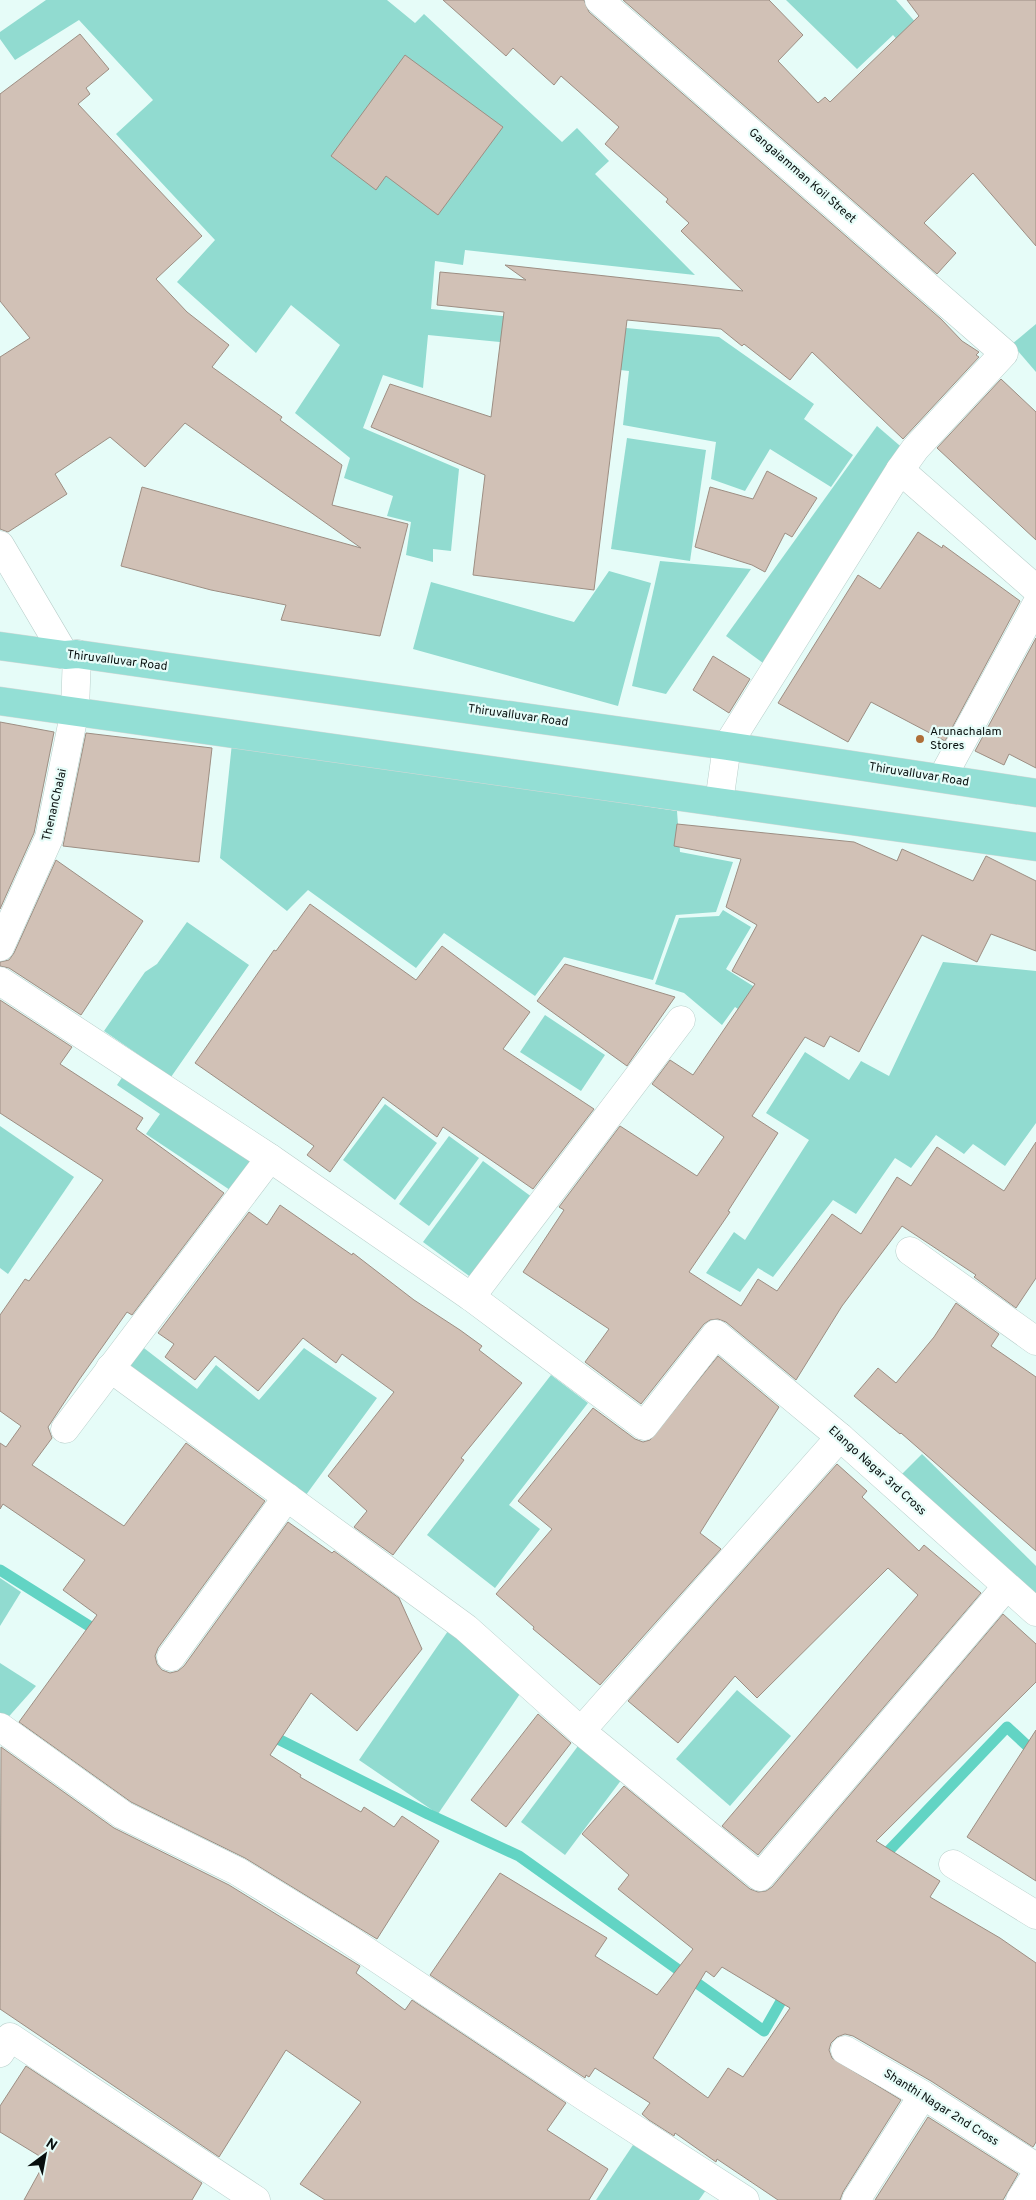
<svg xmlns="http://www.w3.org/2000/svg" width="1036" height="2200" viewBox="0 0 1036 2200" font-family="Overpass,sans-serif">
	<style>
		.green { fill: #91dbd0 }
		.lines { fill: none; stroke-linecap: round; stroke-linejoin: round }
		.stream { stroke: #62d4c4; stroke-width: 11 }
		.building { fill: #d1c1b6; stroke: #9d8e83; fill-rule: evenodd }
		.minor-casing { stroke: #b9cfcb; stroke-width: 29 }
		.major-casing { stroke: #d7d9d8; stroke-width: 29 }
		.minor { stroke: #fff; stroke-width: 28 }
		.major { stroke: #93dfd5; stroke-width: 28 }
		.poi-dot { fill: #af6e38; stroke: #e6fcf8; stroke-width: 2 }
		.labels { text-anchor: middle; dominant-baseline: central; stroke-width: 4.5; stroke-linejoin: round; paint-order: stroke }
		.street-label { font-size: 12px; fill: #080f0e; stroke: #e6fcf8 }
		.poi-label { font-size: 12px; fill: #080f0e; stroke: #e6fcf8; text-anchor: start }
	</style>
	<rect width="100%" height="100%" fill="#e6fcf8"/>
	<!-- green -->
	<g class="green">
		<polygon points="46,0 387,0 415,23 424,14 562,142 577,128 609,161 595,174 695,275 465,250 463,265 435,261 431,309 719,337 814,404 804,419 853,455 831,487 770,449 745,491 711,479 716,442 623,425 629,371 531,360 530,345 428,335 423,388 383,375 363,428 459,469 451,551 433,549 433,562 406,555 411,522 387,516 393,496 344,478 350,458 295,413 340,345 291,305 256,353 177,282 215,240 116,134 153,100 79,20 15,60 0,39 0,32"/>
		<polygon points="786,0 896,0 939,49 919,64 893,35 857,69"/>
		<polygon points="1036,324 1036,372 1012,344"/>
		<polygon points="877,426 906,451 770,668 726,636"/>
		<polygon points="627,438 706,450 690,561 611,549"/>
		<polygon points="660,561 751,569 666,694 632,686"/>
		<polygon points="609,571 651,583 618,706 413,649 431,582 574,622"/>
		<polygon points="232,743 677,811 680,852 733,862 716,912 676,915 653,980 564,957 535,996 444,933 416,968 308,890 287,911 220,858"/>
		<polygon points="723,910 751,927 726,969 775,1000 796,1047 735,1007 722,1025 684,993 655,984 679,918 719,916"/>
		<polygon points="187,922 249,965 171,1077 104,1031 145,972 157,964"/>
		<polygon points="943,962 1036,971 1036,1123 1005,1166 973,1144 964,1154 936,1135 911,1168 895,1158 856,1214 833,1200 773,1277 758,1268 740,1292 706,1273 734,1232 745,1240 809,1140 766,1113 805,1052 849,1080 861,1061 889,1076"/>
		<polygon points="545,1015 605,1055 581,1091 520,1052"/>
		<polygon points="125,1073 255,1161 233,1192 146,1134 160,1114 117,1085"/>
		<polygon points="385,1104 437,1143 395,1200 343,1160"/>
		<polygon points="0,1126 74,1177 8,1274 0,1268"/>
		<polygon points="449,1136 479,1158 429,1226 399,1204"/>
		<polygon points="483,1161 536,1200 476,1281 423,1242"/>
		<polygon points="140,1345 197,1389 216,1365 259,1400 304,1348 377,1398 303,1499 127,1365"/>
		<polygon points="551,1375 588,1403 509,1505 540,1529 495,1588 427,1535"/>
		<polygon points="922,1454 1036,1566 1036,1603 896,1480"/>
		<polygon points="0,1578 21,1592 0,1626"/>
		<polygon points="448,1631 526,1685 438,1814 359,1760"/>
		<polygon points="0,1663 36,1686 4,1722 0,1719"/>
		<polygon points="737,1690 791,1736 730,1806 676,1759"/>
		<polygon points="581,1742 625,1775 565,1855 521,1822"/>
		<polygon points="633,2145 706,2190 699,2200 596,2200"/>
	</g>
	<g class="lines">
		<!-- stream -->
		<g class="stream">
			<polyline points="0,1570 102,1634"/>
			<polyline points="268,1734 428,1814 519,1856 764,2031 788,1989"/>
			<polyline points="879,1861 1007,1727 1036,1754"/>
		</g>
	</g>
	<!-- building -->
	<g class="building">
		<polygon points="443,0 584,0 589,12 941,319 962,341 979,352 976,355 979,357 903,439 812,352 790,380 744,344 742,346 721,329 627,320 594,590 473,575 485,475 371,427 390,384 491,417 504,312 437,305 440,272 526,280 505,265 743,291 681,231 689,223 666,202 668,199 605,144 619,127 561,76 554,85 513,48 506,56"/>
		<polygon points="623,0 769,0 803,35 778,61 818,103 825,97 830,102 919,16 907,0 1036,0 1036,246 973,173 924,223 956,253 937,274"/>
		<polygon points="80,34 109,69 86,88 90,94 78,104 202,236 156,279 187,312 229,345 212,367 282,417 280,420 342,465 332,505 408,524 380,636 281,620 286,605 211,590 121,566 142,487 361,548 185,423 145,467 110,437 55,474 67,494 8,532 0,529 0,357 30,338 0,301 0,94"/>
		<polygon points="405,55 503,127 438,215 386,176 376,190 331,156"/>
		<polygon points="1001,379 1036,412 1036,540 937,448"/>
		<polygon points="767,471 817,498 792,537 785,533 765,572 752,565 695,547 710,487 753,499"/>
		<polygon points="918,532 942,548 943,545 1020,601 945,741 871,702 848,742 778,703 858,575 880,589"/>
		<polygon points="1036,638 1036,768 1009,754 1004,765 975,751"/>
		<polygon points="713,656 750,679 729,713 693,690"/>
		<polygon points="0,722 54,732 34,833 0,909"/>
		<polygon points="86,733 212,748 199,862 63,846"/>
		<polygon points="677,824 854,842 897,861 902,849 973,881 986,856 1036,881 1036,951 991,934 977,962 922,935 859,1052 830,1036 824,1047 805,1037 752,1116 778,1133 728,1211 730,1212 689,1272 741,1306 758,1279 777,1291 832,1214 861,1234 897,1177 911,1186 937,1147 1004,1191 1036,1142 1036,1278 1016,1308 974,1277 976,1275 902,1226 842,1306 796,1380 726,1322 718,1319 710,1320 704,1324 641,1404 585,1362 609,1329 523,1272 564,1210 559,1207 620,1126 697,1176 724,1137 652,1084 670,1060 693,1075 755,984 732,971 757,925 726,907 741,859 674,846"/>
		<polygon points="56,860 143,921 81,1015 9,968 0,966 0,962 9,960 14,953"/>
		<polygon points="310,904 416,980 442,946 530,1012 503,1049 594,1109 533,1189 443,1127 437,1137 383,1097 330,1172 307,1155 314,1146 195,1063 274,950 276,951"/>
		<polygon points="565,964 675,997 627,1066 537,1001"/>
		<polygon points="0,1000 72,1047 60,1064 143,1118 136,1129 224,1193 132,1315 127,1312 79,1380 48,1427 52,1438 32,1465 124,1526 186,1443 265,1501 158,1648 155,1656 157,1664 162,1670 170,1673 178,1671 184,1666 288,1522 332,1553 334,1551 399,1598 422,1649 357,1731 311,1693 270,1755 301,1775 300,1777 361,1812 364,1807 394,1827 402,1816 439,1841 377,1939 245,1858 131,1802 19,1722 97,1615 63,1590 85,1560 3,1504 0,1509 0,1443 6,1447 21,1426 0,1411 0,1315 25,1279 29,1281 103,1180 0,1113"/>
		<polygon points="280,1205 352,1255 353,1253 414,1300 460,1330 482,1346 479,1350 522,1383 461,1458 464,1460 393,1555 354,1527 367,1511 328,1476 394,1392 342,1354 336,1363 303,1338 258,1391 215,1356 195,1380 165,1357 174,1344 158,1333 249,1212 267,1225"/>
		<polygon points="956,1303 999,1334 991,1346 1036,1377 1036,1551 901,1433 900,1434 854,1396 878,1368 896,1383 934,1337"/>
		<polygon points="718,1356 779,1407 700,1533 721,1549 600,1685 533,1629 534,1627 496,1594 552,1529 518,1501 593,1408 635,1439 643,1442 650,1440"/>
		<polygon points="837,1464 867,1491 862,1497 919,1551 924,1545 981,1593 758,1855 722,1826 918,1595 888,1568 757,1698 735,1676 678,1743 628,1701"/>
		<path d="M 1003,1614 L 1036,1644 L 1036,1682 L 876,1841 L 940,1881 L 930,1897 L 1000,1938 L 1036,1963 L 1036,2142 L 1033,2147 L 931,2081 L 853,2036 L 845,2034 L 837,2037 L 831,2043 L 829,2050 L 832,2058 L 901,2100 L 843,2192 L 840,2200 L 778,2200 L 717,2159 L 716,2162 L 675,2133 L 674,2136 L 649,2120 L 642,2114 L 650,2103 L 595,2068 L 589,2077 L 586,2075 L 585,2078 L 430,1975 L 500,1873 L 607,1938 L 595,1956 L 657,1995 L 693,1949 L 618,1889 L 629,1875 L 582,1834 L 624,1786 L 750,1889 L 758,1892 L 766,1891 L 772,1887 ZM 722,1967 L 790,2008 L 743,2077 L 728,2068 L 708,2098 L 653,2058 L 706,1971 L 714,1977 Z"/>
		<polygon points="538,1714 571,1743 506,1827 471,1800"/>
		<polygon points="1036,1730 1036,1881 967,1837"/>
		<polygon points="1,1747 114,1828 229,1885 360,1966 356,1973 405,2010 412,2000 566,2103 547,2130 608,2169 589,2200 325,2200 300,2184 361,2102 286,2050 219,2157 0,2009"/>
		<polygon points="26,2066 202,2183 192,2200 24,2200 46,2160 0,2132 0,2106"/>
		<polygon points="928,2117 1018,2174 1003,2200 875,2200"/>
	</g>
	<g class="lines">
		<!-- minor casing -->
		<g class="minor-casing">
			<g id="minor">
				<polyline points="599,0 1004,353 915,449 900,470 727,746 719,802"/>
				<polyline points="900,470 1036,589"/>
				<polyline points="0,545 65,655"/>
				<polyline points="942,778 1036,605"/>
				<polyline points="0,947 49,838 75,710 77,654"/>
				<polyline points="0,981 270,1158 471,1297 644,1426 716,1334 840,1437 1036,1612"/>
				<polyline points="910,1251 1036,1341"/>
				<polyline points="471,1297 681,1020"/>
				<polyline points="110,1368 466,1628 581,1731 760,1877 1006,1587"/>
				<polyline points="65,1429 270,1158"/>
				<polyline points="171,1657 287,1497"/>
				<polyline points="0,1727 123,1815 237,1871 348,1939 585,2097 745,2200"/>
				<polyline points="581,1731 840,1437"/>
				<polyline points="953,1864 1036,1915"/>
				<polyline points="845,2050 923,2095 1036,2167"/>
				<polyline points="0,2053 10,2037 256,2200"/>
				<polyline points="856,2200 923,2095"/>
				<polyline points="1020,2200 1036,2175"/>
			</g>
		</g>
		<!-- major casing -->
		<g class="major-casing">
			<g id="major">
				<polyline points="0,646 65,655 77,654 727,746 1036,793"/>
				<polyline points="0,701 1036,847"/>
			</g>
		</g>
		<!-- minor -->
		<use href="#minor" class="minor"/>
		<!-- major -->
		<use href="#major" class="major"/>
	</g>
	<!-- markers -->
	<circle class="poi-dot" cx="920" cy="739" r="5"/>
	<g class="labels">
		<!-- street labels -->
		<g class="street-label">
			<text transform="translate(802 176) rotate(41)">Gangaiamman Koil Street</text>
			<text transform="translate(117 661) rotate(7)">Thiruvalluvar Road</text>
			<text transform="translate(518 716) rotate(8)">Thiruvalluvar Road</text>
			<text transform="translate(919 775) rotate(9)">Thiruvalluvar Road</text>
			<text transform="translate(55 805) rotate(-77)">ThenanChalai</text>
			<text transform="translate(877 1471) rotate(42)">Elango Nagar 3rd Cross</text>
			<text transform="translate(941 2108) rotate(32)">Shanthi Nagar 2nd Cross</text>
		</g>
		<!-- poi labels -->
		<g class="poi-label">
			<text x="930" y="732">Arunachalam<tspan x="930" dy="14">Stores</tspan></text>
		</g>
	</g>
	<!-- north arrow -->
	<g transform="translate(45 2155) rotate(32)" stroke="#e6fcf8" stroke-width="4" paint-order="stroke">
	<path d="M0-4L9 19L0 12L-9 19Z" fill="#080f0e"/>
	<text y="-8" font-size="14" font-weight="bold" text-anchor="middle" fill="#080f0e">N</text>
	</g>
</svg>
